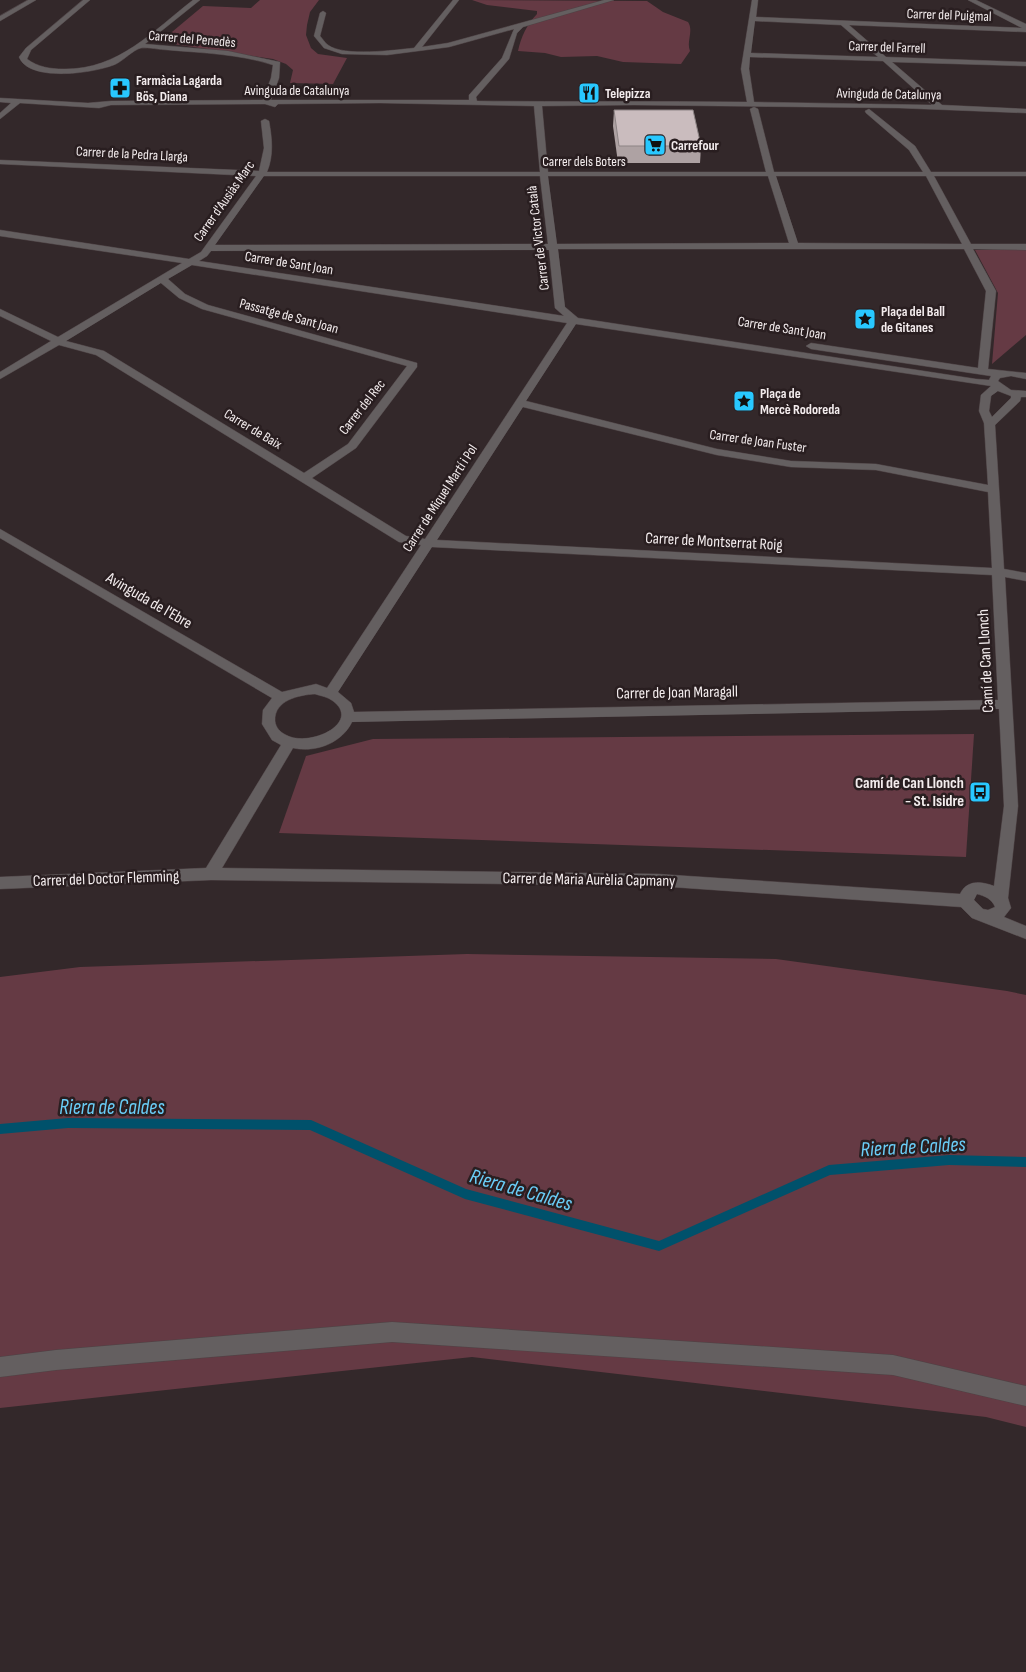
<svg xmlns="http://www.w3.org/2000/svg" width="1026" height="1672" viewBox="0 0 1026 1672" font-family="'Sofia Sans Condensed',sans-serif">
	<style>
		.green { fill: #653a44 }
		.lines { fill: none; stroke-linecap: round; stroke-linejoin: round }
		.stream { fill: #00516b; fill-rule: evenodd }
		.minor-casing { stroke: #4e4345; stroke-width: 1 }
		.minor { fill: #645f60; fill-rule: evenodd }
		.wall { fill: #aea2a3 }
		.building { fill: #cabcbe; stroke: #8d8485 }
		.labels { text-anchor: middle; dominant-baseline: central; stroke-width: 5; stroke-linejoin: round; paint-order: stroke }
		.far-street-label { font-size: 14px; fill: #f3eced; stroke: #291e20 }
		.far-poi-label { font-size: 14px; font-weight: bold; fill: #f3eced; stroke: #291e20; text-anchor: start }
		.street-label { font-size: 16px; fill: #f3eced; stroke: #291e20 }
		.poi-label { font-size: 16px; font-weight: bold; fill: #f3eced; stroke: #291e20; text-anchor: end }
		.near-water-label { font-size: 21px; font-style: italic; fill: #6acdf7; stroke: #291e20 }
	</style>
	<rect width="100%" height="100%" fill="#33282a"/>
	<!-- green -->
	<g class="green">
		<polygon points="260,0 319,0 310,12 307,25 306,35 311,48 318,54 347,58 333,84 290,83 293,70 286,64 273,59 160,42 203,6 251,8"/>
		<path d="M 472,0 L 647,1 L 663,12 L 688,22 C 694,31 686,41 690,51 L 681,64 L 623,62 L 597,56 L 561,57 L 545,53 L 518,51 C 521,37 527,24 537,14 L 537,11 L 487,5 Z"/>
		<polygon points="1026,249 1026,335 992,364 998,293 975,250"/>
		<polygon points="974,734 966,857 279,833 306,756 373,739"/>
		<polygon points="467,954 776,959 1007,991 1026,995 1026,1427 986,1417 472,1357 0,1408 0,977 80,967"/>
	</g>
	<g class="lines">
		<!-- stream -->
		<polygon class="stream" points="68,1118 311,1120 466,1189 659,1241 829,1165 949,1155 1026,1157 1026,1167 949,1165 830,1175 659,1251 465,1199 310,1130 68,1128 0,1134 0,1124"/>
		<!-- minor casing -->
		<g class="minor-casing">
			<g id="minor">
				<polygon points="28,0 36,0 0,21 0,16"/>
				<path d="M 83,0 L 90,0 L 31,50 L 27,59 C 38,67 50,69 64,69 C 118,70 153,31 193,0 L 200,0 L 145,44 L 228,51 L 280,62 L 279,78 L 271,100 L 469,100 L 469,95 L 502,58 L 514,29 L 449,47 L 387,55 L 342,54 L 324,48 L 314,36 L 320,13 L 323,11 L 326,13 L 320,36 C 323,39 325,43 328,45 C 344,57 394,50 414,48 L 453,0 L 459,0 L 422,47 L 448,43 L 604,0 L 614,0 L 523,27 L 517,33 L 509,59 L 476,97 L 477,101 C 567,102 657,101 747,102 L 741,69 L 752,0 L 758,0 L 756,17 L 1022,28 L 968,0 L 976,0 L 1026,24 L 1026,32 L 849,25 L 886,57 L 1026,62 L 1026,66 L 892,62 L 942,105 L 1026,109 L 1026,113 L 899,108 L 633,105 L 542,106 L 548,172 L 766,172 L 750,109 L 754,107 L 758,109 L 774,172 L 923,172 L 909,150 L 866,113 L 865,111 L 869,109 L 915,146 L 931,172 L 1026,172 L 1026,176 L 934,176 L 971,244 L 1026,244 L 1026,250 L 973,249 L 996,291 L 988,369 L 1026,373 L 1026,379 L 1011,376 L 1000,378 L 998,381 L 1011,390 L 1026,391 L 1026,397 L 1021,397 L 1020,401 L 995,425 L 1004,569 L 1026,573 L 1026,581 L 1005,577 L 1018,806 L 1008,898 L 1011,908 L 1004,917 L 1026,926 L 1026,939 L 972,918 L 961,907 L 657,886 L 211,880 L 0,889 L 0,877 L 206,868 L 281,745 L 272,740 L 262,724 L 263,710 L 272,698 L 0,538 L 0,529 L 282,692 L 316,684 L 327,688 L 421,545 L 399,542 L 96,355 L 59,345 L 0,379 L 0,372 L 51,341 L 0,316 L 0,309 L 58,337 L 182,263 L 0,236 L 0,230 L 189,259 L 201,252 L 256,176 L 0,164 L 0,160 L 259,171 L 264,148 L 261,121 L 265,119 L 269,121 C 272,138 274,155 267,172 L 540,172 L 534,106 L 380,103 L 278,104 L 275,107 L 265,104 L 111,105 L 99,108 L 20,103 L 0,119 L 0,113 L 11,103 L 0,102 L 0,98 L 88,103 L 111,101 L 263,100 L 271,78 L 273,65 C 239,54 203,53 168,50 C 160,50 149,47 141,48 C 133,50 124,60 116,64 C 96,73 29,83 19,57 L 26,48 ZM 755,21 L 841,25 L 878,57 L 751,53 ZM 750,57 L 883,61 L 932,105 L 754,102 L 749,69 ZM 264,176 L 540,176 L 548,244 L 215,245 ZM 548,176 L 768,176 L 789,243 L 557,244 ZM 776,176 L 926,176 L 962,244 L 798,243 ZM 558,249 L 964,249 L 986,291 L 978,368 L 811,343 L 806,346 L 811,349 L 991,376 L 989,380 L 976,379 L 578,318 L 565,307 ZM 549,250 L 555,308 L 564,316 L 199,261 L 207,256 L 211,251 ZM 192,265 L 567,323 L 425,539 L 406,536 L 312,478 L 356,448 L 417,367 L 417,363 L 208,305 L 185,294 L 168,279 ZM 161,283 L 179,298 L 202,309 L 407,366 L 348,444 L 304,473 L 104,351 L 66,341 ZM 576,324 L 991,386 L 981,395 L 979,411 L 984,423 L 988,485 L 876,464 L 791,461 L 717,449 L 526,401 ZM 998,391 L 1011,396 L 1011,398 L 992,417 L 989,411 L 991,396 ZM 523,407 L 717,455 L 791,467 L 876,470 L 988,492 L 992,568 L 437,540 ZM 432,547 L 992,575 L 998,700 L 354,712 L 351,703 L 338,692 ZM 315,694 C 321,696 328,697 333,701 C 362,723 309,748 286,735 C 280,732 276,728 275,721 C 274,700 299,695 315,694 ZM 999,709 L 1004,806 L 994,886 C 980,881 967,880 960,894 L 657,874 L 222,868 L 293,748 C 316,753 342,743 352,722 ZM 977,894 C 985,896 992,899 995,907 L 988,910 L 983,909 L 974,900 Z"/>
				<polygon points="392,1322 893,1355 1026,1386 1026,1406 893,1375 392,1342 56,1370 0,1377 0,1357 56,1350"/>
			</g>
		</g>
		<!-- minor -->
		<use href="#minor" class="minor"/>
	</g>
	<!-- wall -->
	<polygon class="wall" points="614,110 701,146 700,163 618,163 613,126"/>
	<!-- building -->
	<polygon class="building" points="614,110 693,110 701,146 619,146"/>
	<!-- icons -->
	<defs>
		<g id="pharmacy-square" transform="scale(1.125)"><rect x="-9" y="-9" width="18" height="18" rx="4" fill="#28c8ff" stroke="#291e20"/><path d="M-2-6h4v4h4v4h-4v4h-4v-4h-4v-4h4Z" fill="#111"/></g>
		<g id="restaurant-square" transform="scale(1.125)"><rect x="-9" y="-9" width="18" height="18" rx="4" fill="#28c8ff" stroke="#291e20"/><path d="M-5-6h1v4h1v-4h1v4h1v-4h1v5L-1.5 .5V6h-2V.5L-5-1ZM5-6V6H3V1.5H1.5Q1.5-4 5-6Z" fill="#111"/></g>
		<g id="supermarket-square" transform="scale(1.125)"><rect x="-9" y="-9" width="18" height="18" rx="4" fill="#28c8ff" stroke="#291e20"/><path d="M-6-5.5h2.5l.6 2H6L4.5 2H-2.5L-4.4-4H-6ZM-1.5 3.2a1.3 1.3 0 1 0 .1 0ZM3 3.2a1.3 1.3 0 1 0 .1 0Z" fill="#111"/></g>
		<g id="sight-square" transform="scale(1.125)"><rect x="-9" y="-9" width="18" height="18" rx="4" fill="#28c8ff" stroke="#291e20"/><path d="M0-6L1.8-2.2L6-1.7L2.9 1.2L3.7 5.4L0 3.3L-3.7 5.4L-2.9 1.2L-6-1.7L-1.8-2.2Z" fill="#111"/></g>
		<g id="bus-square" transform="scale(1.125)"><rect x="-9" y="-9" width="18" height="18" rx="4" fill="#28c8ff" stroke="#291e20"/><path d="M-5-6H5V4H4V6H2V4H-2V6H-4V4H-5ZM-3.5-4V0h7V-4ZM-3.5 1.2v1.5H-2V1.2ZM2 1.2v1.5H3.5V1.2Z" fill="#111"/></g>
	</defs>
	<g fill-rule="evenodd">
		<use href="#pharmacy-square" x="120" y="88"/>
		<use href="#restaurant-square" x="589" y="93"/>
		<use href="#supermarket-square" x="655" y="145"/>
		<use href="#sight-square" x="865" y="319"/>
		<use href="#sight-square" x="744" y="401"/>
		<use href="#bus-square" x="980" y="792"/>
	</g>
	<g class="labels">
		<!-- far-street labels -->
		<g class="far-street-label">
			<text transform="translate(949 15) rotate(2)">Carrer del Puigmal</text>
			<text transform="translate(192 39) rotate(5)">Carrer del Penedès</text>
			<text transform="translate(887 47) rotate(2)">Carrer del Farrell</text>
			<text x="297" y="90">Avinguda de Catalunya</text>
			<text transform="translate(889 94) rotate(1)">Avinguda de Catalunya</text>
			<text transform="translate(132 154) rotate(3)">Carrer de la Pedra Llarga</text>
			<text x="584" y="161">Carrer dels Boters</text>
			<text transform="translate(224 201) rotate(-55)">Carrer d'Ausiàs Marc</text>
			<text transform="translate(538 238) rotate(-97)">Carrer de Victor Català</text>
			<text transform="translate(289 263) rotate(9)">Carrer de Sant Joan</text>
			<text transform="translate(289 316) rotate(15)">Passatge de Sant Joan</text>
			<text transform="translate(782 328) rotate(9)">Carrer de Sant Joan</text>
			<text transform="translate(362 407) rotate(-52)">Carrer del Rec</text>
			<text transform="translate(253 429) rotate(31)">Carrer de Baix</text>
			<text transform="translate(758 441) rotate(8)">Carrer de Joan Fuster</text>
			<text transform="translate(440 498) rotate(-57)">Carrer de Miquel Martí i Pol</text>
		</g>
		<!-- far-poi labels -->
		<g class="far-poi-label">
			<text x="136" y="80">Farmàcia Lagarda<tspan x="136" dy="16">Bös, Diana</tspan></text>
			<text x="605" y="93">Telepizza</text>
			<text x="671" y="145">Carrefour</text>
			<text x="881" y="311">Plaça del Ball<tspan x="881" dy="16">de Gitanes</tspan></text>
			<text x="760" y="393">Plaça de<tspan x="760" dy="16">Mercè Rodoreda</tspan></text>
		</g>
		<!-- street labels -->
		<g class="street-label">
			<text transform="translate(714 542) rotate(3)">Carrer de Montserrat Roig</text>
			<text transform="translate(149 601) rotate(30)">Avinguda de l'Ebre</text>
			<text transform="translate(986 661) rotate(-93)">Camí de Can Llonch</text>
			<text transform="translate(677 693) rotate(-1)">Carrer de Joan Maragall</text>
			<text transform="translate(106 879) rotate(-2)">Carrer del Doctor Flemming</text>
			<text transform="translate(589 880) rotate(1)">Carrer de Maria Aurèlia Capmany</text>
		</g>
		<!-- poi labels -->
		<g class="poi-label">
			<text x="964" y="783">Camí de Can Llonch<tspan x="964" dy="18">- St. Isidre</tspan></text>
		</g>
		<!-- near-water labels -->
		<g class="near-water-label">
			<text x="112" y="1107">Riera de Caldes</text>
			<text transform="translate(913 1147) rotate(-3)">Riera de Caldes</text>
			<text transform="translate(521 1190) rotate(16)">Riera de Caldes</text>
		</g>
	</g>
</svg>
